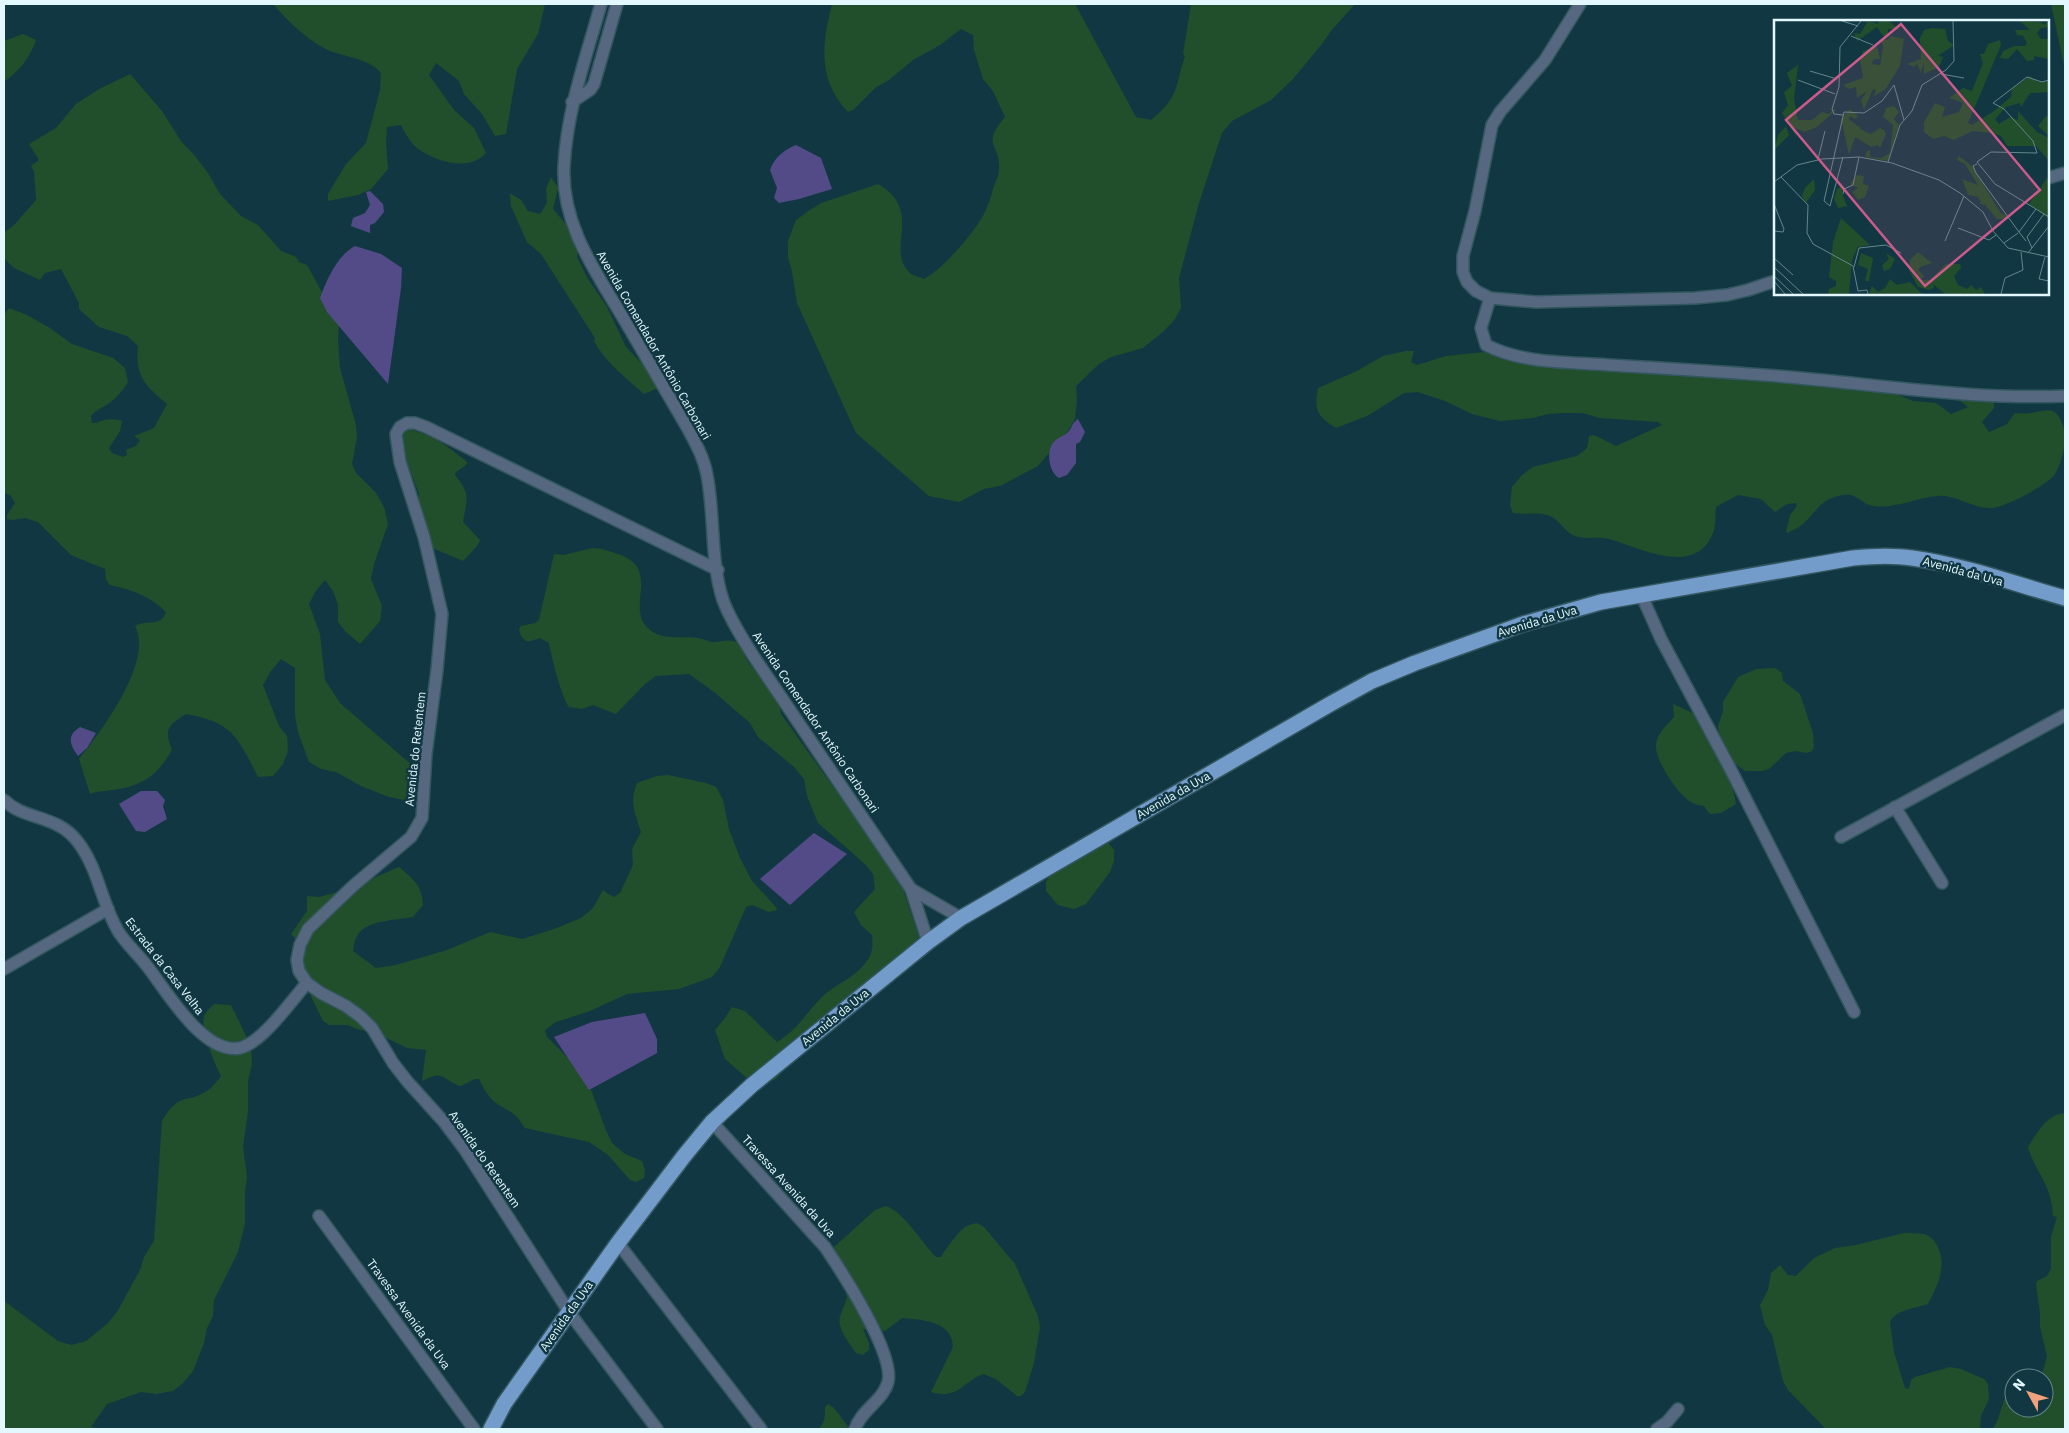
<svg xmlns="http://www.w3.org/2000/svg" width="2069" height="1433" viewBox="0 0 2069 1433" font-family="'IBM Plex Sans',sans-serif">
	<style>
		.green { fill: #214e2b }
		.water { fill: #534b88 }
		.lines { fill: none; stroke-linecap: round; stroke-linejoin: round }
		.minor-casing { stroke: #335760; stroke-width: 14 }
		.major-casing { stroke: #335760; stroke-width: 18 }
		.minor { stroke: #55687f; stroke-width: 11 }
		.major { stroke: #749ccb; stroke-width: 15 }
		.labels { text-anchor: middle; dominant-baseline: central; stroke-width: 5; stroke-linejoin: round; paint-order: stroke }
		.street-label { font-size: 12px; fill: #e3f8fe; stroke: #113842 }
		.inset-road { fill: none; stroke: #65858d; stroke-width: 1 }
		.view { fill: #cc5b8c; fill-opacity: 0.15; stroke: #cc5b8c; stroke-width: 2.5 }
		.inset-edge { fill: none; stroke: #e3f8fe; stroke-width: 2.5 }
	</style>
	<rect width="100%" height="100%" fill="#113842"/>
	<!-- green -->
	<g class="green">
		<path d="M 273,4 L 545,4 L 538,34 L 517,69 L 506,134 L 495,136 L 482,114 L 464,94 L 459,81 L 436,63 L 429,75 L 454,110 L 474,128 L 486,153 C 470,172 435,162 417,148 C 410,142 405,133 401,125 L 387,127 L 386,142 L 388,169 L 371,189 L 358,195 L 328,201 L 328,194 L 346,164 L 366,143 L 380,90 L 381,73 C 367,56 341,58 322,47 C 303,36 287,20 273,4 Z"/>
		<path d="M 832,4 L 1075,4 L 1136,117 L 1151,120 C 1180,96 1174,89 1185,56 L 1183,54 L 1191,4 L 1355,4 L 1331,31 L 1322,44 L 1292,80 L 1271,100 L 1232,121 L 1222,133 L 1199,203 L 1179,278 L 1181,308 L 1175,319 L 1164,331 L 1143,348 L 1111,357 L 1099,364 L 1076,386 L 1077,400 L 1075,419 L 1068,431 L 1038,466 L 1000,486 L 984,489 L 959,502 L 929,496 L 856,433 L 797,303 L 792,272 L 788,257 L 788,241 L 796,220 L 807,212 L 821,203 L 878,184 C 925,211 884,249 910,273 C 913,276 920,277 924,279 C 943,269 974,233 984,214 C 988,206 991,197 993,189 C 995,183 999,176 999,170 C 1001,143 980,146 1005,117 L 993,91 L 983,79 L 974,50 L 973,35 L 961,29 L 940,45 L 913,60 L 889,80 L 875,88 L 853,110 L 848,112 C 817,79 822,44 832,4 Z"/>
		<polygon points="2051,4 2065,4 2065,70"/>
		<path d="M 23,34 L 36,40 C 30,58 19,71 4,82 L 4,41 Z"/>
		<path d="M 130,74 L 162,111 L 181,141 L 195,156 L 208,173 L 220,194 L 241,216 L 258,225 L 281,251 L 296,257 L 299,262 L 307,265 L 339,323 L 338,340 L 340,368 L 356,425 L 357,437 L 352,464 L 356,473 L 376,493 L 384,507 L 388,524 L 374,564 L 371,579 L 382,606 L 380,621 L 360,644 L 346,632 L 338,622 L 338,605 L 333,591 L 325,580 L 315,592 L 309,604 L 320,634 L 325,680 L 340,703 L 413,766 L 419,778 L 415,792 L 404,800 L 389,797 L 361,786 L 336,772 L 321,769 L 309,762 L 298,732 L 295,715 L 295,668 L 281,659 L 271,671 L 263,685 L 279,726 L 287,736 L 288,751 L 283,764 L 273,776 L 258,777 C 238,738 233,722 186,714 C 167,726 164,729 172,750 C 157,776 142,786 113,790 C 105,791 98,791 90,794 L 79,759 C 101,731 154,662 135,626 C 147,619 160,628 166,612 C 152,597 130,589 110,585 L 106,580 L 105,569 L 71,555 L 38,522 L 25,518 L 12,520 L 7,519 L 7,515 L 15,503 L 10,495 L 4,493 L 4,315 L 9,308 L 25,314 L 50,328 L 72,344 L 113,358 L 125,368 L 128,382 C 123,390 118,396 111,402 C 104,407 97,409 91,416 L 92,423 L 96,423 C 102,419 114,418 122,421 L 120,431 L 109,448 L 112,453 L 123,457 L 127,455 L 126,450 L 136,446 L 140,440 L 134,436 L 154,428 L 167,404 C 145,385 135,377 138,346 L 127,336 L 99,327 L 79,309 L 79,303 L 61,269 L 45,273 L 40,280 L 14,268 L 4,258 L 4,233 L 15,224 L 36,200 L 34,171 L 31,166 L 39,160 L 29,144 L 56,128 L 76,104 L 99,89 Z"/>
		<path d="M 551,177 L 558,188 L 553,209 L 565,223 L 578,247 L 577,257 L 588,279 L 607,307 L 626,347 L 654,376 L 658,388 L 644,394 C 625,377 606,363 594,341 L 595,338 L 541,254 L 527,242 L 511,206 L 510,193 L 521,200 L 528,211 L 540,214 L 547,203 L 546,189 Z"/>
		<path d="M 1406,351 L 1414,351 L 1411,362 L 1417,365 L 1446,356 L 1484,352 L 1575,368 L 1641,363 L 1741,367 L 1776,371 L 1896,394 L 1913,401 L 1936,403 L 1951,414 L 1968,407 L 1959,400 L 1964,394 L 1989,398 L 1994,401 L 1994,408 L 1982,422 L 1989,432 L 2007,424 L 2015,413 C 2020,413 2026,414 2031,413 C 2047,411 2056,404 2063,426 C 2068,439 2062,462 2055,474 C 2048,485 2002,509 1989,508 C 1971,508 1955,494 1937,496 C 1915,498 1896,509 1873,506 C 1861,504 1856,492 1843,495 C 1820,499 1819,509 1804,523 C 1800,527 1793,530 1788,533 L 1786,532 L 1790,515 L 1797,506 L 1796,503 L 1787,504 L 1775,512 L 1761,499 L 1738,495 L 1716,507 C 1715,514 1716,523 1714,530 C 1698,579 1641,548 1609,539 C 1598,536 1586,540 1575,536 C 1564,532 1559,518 1547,515 C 1537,512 1524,515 1513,513 L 1510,505 L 1512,487 L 1522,475 L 1533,467 L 1577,456 L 1587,448 L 1589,436 L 1594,435 L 1616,446 L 1662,425 L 1658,422 L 1600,418 L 1582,413 L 1562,413 L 1548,414 L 1533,418 L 1500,421 L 1472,414 L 1445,401 L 1418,392 L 1404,393 L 1367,416 L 1336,428 C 1317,416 1314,411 1318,388 L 1357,371 L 1383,356 Z"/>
		<path d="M 405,429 C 432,433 446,445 467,462 L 466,465 L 456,472 L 455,475 C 471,495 467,498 463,522 L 480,540 L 477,546 L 463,561 L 430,547 L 415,507 L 419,494 L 405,457 L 403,440 Z"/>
		<path d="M 592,548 C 601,548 609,551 618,554 C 665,570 620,611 653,632 C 665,640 684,636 698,638 C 703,638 708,642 713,642 C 725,642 725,638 739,643 L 748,662 L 778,700 L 781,714 L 834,788 L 842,799 L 854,809 L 895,865 L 919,937 L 788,1065 L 776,1079 L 762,1084 L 748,1079 L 725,1059 L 715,1030 L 725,1018 L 732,1007 L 745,1011 L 777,1042 C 800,1028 806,1012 824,995 C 838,983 857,976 867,961 C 873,952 873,946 872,935 L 861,925 L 854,912 L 875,889 L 873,874 L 865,864 L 818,823 L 807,796 L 804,779 L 794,767 L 758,737 L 750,723 L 714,692 L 689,674 L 656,676 L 645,684 L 616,714 L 593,705 L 582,709 L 569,707 C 562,699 551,655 549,643 L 540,638 L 531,641 L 526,641 L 521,636 L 519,629 L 521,626 L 535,623 L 539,620 L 554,554 L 564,555 Z"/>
		<polygon points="1775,668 1782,673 1783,681 1800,694 1813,733 1814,747 1812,751 1807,753 1796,751 1786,753 1769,769 1762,771 1745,771 1733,762 1720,739 1718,726 1723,711 1723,702 1738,677 1756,669"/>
		<path d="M 1673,704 L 1695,714 L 1729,771 L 1736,804 L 1721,813 L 1710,814 L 1704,806 C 1700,805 1696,805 1693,803 C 1679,797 1655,760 1656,746 C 1656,734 1667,725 1674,717 Z"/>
		<path d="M 668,775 L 706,783 L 716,787 L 723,800 L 729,829 L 740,858 L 752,881 L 776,907 L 777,910 L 769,912 L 752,905 L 746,907 L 720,967 L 712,977 L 679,989 L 627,994 L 590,1011 L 556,1022 L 545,1030 L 547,1037 L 570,1060 L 592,1092 L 605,1128 L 612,1143 L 625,1154 L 642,1161 L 645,1170 L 644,1178 L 636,1182 L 630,1180 L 608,1155 L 589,1142 L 525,1128 C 515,1112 513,1114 499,1105 C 489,1099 484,1089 479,1079 L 475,1079 L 461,1086 C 442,1081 446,1068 422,1081 L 426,1050 L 407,1048 L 374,1032 L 360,1030 L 347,1025 L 329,1025 L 323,1021 L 308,990 L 301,944 L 291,934 L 307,911 L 307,896 L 319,897 L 346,890 L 399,867 C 414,880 422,885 423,905 L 413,917 C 398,920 365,920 357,936 C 354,940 354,947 353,951 L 376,968 L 396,965 L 447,950 L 490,932 L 522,939 L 554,929 L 581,918 L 593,908 L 603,890 L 608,894 L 614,897 L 620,893 L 633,865 L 632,849 L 641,832 C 635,812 629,803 637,783 L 657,776 Z"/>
		<polygon points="1106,840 1114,850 1114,861 1110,872 1086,904 1074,909 1058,905 1046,891 1046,882 1054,867"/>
		<path d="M 214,1004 L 231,1005 L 251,1046 L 252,1064 L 248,1081 L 248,1112 L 243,1146 L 247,1177 L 245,1192 L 245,1223 L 238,1252 L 214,1300 L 213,1316 L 207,1328 L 204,1343 L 193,1371 L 183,1383 L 173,1391 L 156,1394 L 141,1392 L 107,1404 L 91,1427 L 103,1429 L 4,1429 L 4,1301 L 58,1341 L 71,1345 L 86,1341 L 107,1324 L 117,1312 L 140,1270 L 144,1257 L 154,1241 L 162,1121 C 180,1091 184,1105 207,1091 C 213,1087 217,1081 221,1076 C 215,1065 200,1028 204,1016 C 206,1012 211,1007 214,1004 Z"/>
		<path d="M 2065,1113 L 2065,1429 L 1993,1429 C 2002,1415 2001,1397 2014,1386 L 2014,1408 L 2044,1408 L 2044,1378 L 2023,1378 L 2037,1375 L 2043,1371 L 2047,1356 L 2040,1327 L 2040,1313 L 2036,1284 L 2037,1281 L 2047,1276 L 2051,1269 L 2051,1237 L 2057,1217 L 2053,1216 C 2051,1182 2037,1176 2028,1147 C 2037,1133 2047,1114 2065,1113 Z"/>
		<path d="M 886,1206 C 905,1213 921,1242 936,1257 L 941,1257 C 944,1251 959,1231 965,1227 C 968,1225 973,1224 977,1223 L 984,1227 L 1015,1264 L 1038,1316 L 1040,1327 L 1034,1363 L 1025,1392 L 1021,1396 L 1017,1396 L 996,1379 L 983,1374 C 961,1383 958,1400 931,1392 L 953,1347 C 952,1320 922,1320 902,1318 L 885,1331 L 863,1329 L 869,1343 L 869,1350 L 863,1355 L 856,1353 C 849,1342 835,1328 841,1314 C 843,1307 846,1303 847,1296 L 834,1247 L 875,1210 Z"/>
		<path d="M 1904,1233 C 1910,1233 1918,1233 1924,1234 C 1931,1236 1935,1241 1938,1247 C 1947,1268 1937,1286 1928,1304 C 1916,1308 1895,1310 1890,1322 L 1894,1352 L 1905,1388 L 1909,1389 L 1911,1380 L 1915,1377 L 1950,1367 L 1961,1369 L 1984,1379 L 1988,1384 L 1989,1399 L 1981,1416 L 1980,1429 L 1826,1429 L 1788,1390 L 1783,1381 L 1772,1335 L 1765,1325 L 1760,1305 L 1768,1290 L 1771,1273 L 1780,1265 L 1788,1275 L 1796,1276 L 1814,1258 L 1835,1248 L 1856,1245 Z"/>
		<path d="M 828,1404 L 834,1408 L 850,1429 L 818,1429 C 825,1424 825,1416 825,1407 Z"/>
	</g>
	<!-- water -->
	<g class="water">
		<path d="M 796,145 L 821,158 L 832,189 L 799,199 L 779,203 L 774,198 L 777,188 L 770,170 C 774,158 785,149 796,145 Z"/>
		<polygon points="370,191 383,204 384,212 375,223 370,225 370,233 351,226 353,218 365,213 370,205 366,192"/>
		<path d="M 355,246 L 381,254 L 402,268 L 401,288 L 388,384 L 327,312 L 320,298 C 327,279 337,256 355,246 Z"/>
		<path d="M 1078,419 L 1085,432 L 1080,442 L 1076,444 L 1076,463 L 1067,475 L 1059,478 C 1049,472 1046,452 1053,443 C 1057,437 1065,436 1069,431 C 1073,426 1071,424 1078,419 Z"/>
		<path d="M 80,727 L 96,733 L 87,748 L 78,756 C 70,745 66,736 80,727 Z"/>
		<polygon points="141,791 157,791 165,800 163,806 167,819 145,832 136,831 119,804"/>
		<polygon points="814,833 847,854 790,905 760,879"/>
		<polygon points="645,1013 657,1039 657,1053 589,1090 554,1037 592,1022"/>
	</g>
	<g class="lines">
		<!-- minor casing -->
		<g class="minor-casing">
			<g id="minor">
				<path d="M 601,4 C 586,57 567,110 564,166 C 561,225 596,272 625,321 C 646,357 667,393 688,429 C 696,444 704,458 707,475 C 715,515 710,561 723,600 C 730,620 743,639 754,657 L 911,889 L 928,942"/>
				<polyline points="1580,4 1545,60 1500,112 1492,125 1475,211 1463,256 1463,272 1467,282 1476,291 1490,298 1536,302 1695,298 1727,295 1748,290 1775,281"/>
				<polyline points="572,102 590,90 594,84 617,4"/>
				<polyline points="2048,178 2065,173"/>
				<path d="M 1490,298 L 1481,328 L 1486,345 C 1523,364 1568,362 1608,365 C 1660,368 1712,371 1763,375 C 1864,382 1964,400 2065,396"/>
				<polyline points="1641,594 1661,639 1732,772 1854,1012"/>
				<path d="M 4,800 C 25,821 57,814 78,842 C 99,870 101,902 118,931 C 126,944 138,954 147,966 C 166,990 203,1055 240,1048 C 262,1043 292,1000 307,983"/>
				<polyline points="1895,807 1942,883"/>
				<polyline points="1841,837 2065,715"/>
				<polyline points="911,889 961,918"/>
				<polyline points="4,969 108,909"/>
				<path d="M 712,1122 L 825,1247 C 842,1272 895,1354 888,1382 C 883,1401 860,1411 855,1429"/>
				<polyline points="319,1216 474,1429"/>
				<polyline points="618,1243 761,1429"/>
				<polyline points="657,1429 569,1312 465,1150 444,1122 407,1081 393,1063 372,1028 361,1017 346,1006 321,993 307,983 299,971 297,960 300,945 308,929 353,886 411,837 422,818 426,754 437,670 442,614 424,537 400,462 396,434 400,427 407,423 415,423 426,427 718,570"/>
				<polyline points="1657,1429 1667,1422 1678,1409"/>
			</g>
		</g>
		<!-- major casing -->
		<g class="major-casing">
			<path id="major" d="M 491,1429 L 504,1404 L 618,1243 L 684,1156 L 712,1122 L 752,1085 L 928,942 L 961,918 L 1332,703 L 1372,681 L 1415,663 L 1523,624 L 1601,602 L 1853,558 C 1873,556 1892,555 1912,558 C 1963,565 2015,584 2065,598"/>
		</g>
		<!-- minor -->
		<use href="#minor" class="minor"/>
		<!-- major -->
		<use href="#major" class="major"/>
	</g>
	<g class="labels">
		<!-- street labels -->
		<g class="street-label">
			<text transform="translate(654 345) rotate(60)">Avenida Comendador Antônio Carbonari</text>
			<text transform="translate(1963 571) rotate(15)">Avenida da Uva</text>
			<text transform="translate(1537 621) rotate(-17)">Avenida da Uva</text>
			<text transform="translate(816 722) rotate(56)">Avenida Comendador Antônio Carbonari</text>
			<text transform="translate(415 749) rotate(-84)">Avenida do Retentem</text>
			<text transform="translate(1173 795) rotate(-30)">Avenida da Uva</text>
			<text transform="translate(165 966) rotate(52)">Estrada da Casa Velha</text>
			<text transform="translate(835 1017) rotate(-39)">Avenida da Uva</text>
			<text transform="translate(485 1159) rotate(55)">Avenida do Retentem</text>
			<text transform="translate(789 1186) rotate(48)">Travessa Avenida da Uva</text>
			<text transform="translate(409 1314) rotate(54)">Travessa Avenida da Uva</text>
			<text transform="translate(566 1316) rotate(-55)">Avenida da Uva</text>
		</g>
	</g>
	<!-- overview -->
	<g transform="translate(1774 20)">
		<rect width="275" height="275" fill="#113842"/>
		<path d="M 94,1 L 104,4 L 105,1 L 115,1 L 126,10 L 114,9 L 114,15 L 109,16 L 103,7 L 83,21 L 80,13 L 86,14 ZM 240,1 L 266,2 L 270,5 L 274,1 L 269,1 L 275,1 L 275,7 L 267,8 L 263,13 L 267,19 L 275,19 L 275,39 L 260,36 L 260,40 L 253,41 L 243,29 L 234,39 L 226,38 L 229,31 L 240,26 L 251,26 L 253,23 L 249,16 L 244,15 L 245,19 L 241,10 L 256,10 L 247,2 ZM 158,8 L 171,9 L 174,21 L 180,25 L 164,36 L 169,37 L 165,47 L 150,54 L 150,43 L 147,53 L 143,44 L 140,47 L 133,44 L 147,39 L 146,18 L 150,10 ZM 117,16 L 130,19 L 126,46 L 111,70 L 100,76 L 102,70 L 99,69 L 90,90 L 87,80 L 93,71 L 83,78 L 82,67 L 75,69 L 69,65 L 89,58 L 86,40 L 89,31 L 103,26 L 106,39 L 100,39 L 98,44 L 106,45 L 109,27 L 107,19 L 113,20 ZM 226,20 L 227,25 L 194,103 L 198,105 L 220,91 L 237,77 L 238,69 L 256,56 L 264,62 L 275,61 L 275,72 L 256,73 L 247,87 L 246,83 L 232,87 L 221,99 L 225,104 L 236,97 L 244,100 L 244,91 L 263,112 L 275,118 L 275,141 L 262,126 L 233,126 L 227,116 L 218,113 L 199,111 L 180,120 L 170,116 L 159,119 L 150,112 L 150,102 L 161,83 L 171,87 L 168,97 L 185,92 L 189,83 L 175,78 L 189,68 L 198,71 L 209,43 L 206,34 L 210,34 L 214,24 ZM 24,45 L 20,79 L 24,100 L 38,100 L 48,92 L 55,94 L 59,89 L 62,90 L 43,107 L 30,112 L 19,107 L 23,118 L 8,93 L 14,85 L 10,72 L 18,66 L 13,53 ZM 120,86 L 125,92 L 120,99 L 125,105 L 114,141 L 91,137 L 93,131 L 96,130 L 96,137 L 107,138 L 116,133 L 119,105 L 109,97 L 112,88 ZM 76,89 L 84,96 L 81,99 L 76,96 L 75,99 L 90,111 L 97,114 L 106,108 L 110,110 L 112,114 L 106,128 L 104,125 L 97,127 L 81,117 L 75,135 L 67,99 ZM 272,96 L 275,98 L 275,116 L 264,106 ZM 12,106 L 15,115 L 0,130 L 4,115 ZM 185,136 L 199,147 L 226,192 L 232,196 L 231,199 L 223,199 L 211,185 L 205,183 L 207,182 L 204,177 L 194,175 L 188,159 L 204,165 L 191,144 L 183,140 ZM 83,155 L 90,156 L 89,164 L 95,166 L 91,177 L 84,180 L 78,172 L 84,168 L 76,164 ZM 273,158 L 275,160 L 275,199 L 255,184 ZM 40,159 L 41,170 L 32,183 L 28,176 L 31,168 ZM 70,165 L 68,173 L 73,186 L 64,188 L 60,179 L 63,169 ZM 67,198 L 96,225 L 84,227 L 78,240 L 75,274 L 54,274 L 55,269 L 62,266 L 62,261 L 55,257 L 59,222 ZM 144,232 L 158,243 L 146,247 L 144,250 L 150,256 L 146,260 L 156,260 L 172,244 L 186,244 L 187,248 L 180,256 L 184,265 L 193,269 L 197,265 L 202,270 L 207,267 L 211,274 L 171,274 L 159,264 L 160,268 L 155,270 L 144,267 L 135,250 L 136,240 ZM 87,233 L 99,238 L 95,261 L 91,261 L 94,249 L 84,245 ZM 112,233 L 121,239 L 116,249 L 110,251 L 108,245 L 115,239 ZM 116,259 L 123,265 L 136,262 L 148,274 L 95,274 L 98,266 L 104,272 L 111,268 Z" fill="#214e2b"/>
		<path class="inset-road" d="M 68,1 L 84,6M 77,16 L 99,25M 36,51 L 63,59M 167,54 L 190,58M 24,60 L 61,74M 275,60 L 268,62 L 253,57 L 219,83 L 230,89 L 259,121 L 263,133 L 217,132 L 203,142 L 221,164 L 275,197M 69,95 L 60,94 L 58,89 L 65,67 L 66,27 L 87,1M 69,137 L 56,186 L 50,181 L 70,92 L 90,93 L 108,81 L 120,65 L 130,100M 44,139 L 51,111M 114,142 L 126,105 L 138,91 L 148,65 L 172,50 L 180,41 L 179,1M 203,144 L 199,146 L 202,153 L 245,212M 7,157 L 34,185 L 33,213 L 39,224 L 79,246 L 84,271 L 93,270 L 94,274M 0,162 L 23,145 L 48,139 L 85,137 L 118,143 L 165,160 L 186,173 L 209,192 L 219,211 L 234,228 L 275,237M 69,174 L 70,169 L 79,165 L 85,137M 0,184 L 10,209 L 9,212 L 0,211M 184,208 L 215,220 L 222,215M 171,221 L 190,176M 252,221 L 245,212 L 262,189M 230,223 L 244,213M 258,228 L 253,217 L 270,194M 254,233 L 275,206M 271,237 L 265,259 L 275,261M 0,238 L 19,255M 0,247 L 29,274M 80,247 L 85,228 L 112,225 L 127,233M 0,256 L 19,274M 0,261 L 11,274M 227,274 L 231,258 L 249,250 L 247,232"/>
		<path class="view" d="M 127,4 L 266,170 L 151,266 L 12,100 Z"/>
		<rect width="275" height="275" class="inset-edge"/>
	</g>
	<!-- border -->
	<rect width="2069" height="1433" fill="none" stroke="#e3f8fe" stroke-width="10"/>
	<!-- north arrow -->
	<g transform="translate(2029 1393) rotate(310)"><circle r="24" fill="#113842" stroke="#65858d"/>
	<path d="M0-4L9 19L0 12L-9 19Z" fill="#f1a17d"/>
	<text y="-8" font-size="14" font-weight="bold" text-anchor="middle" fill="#e3f8fe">N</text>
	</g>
</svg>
